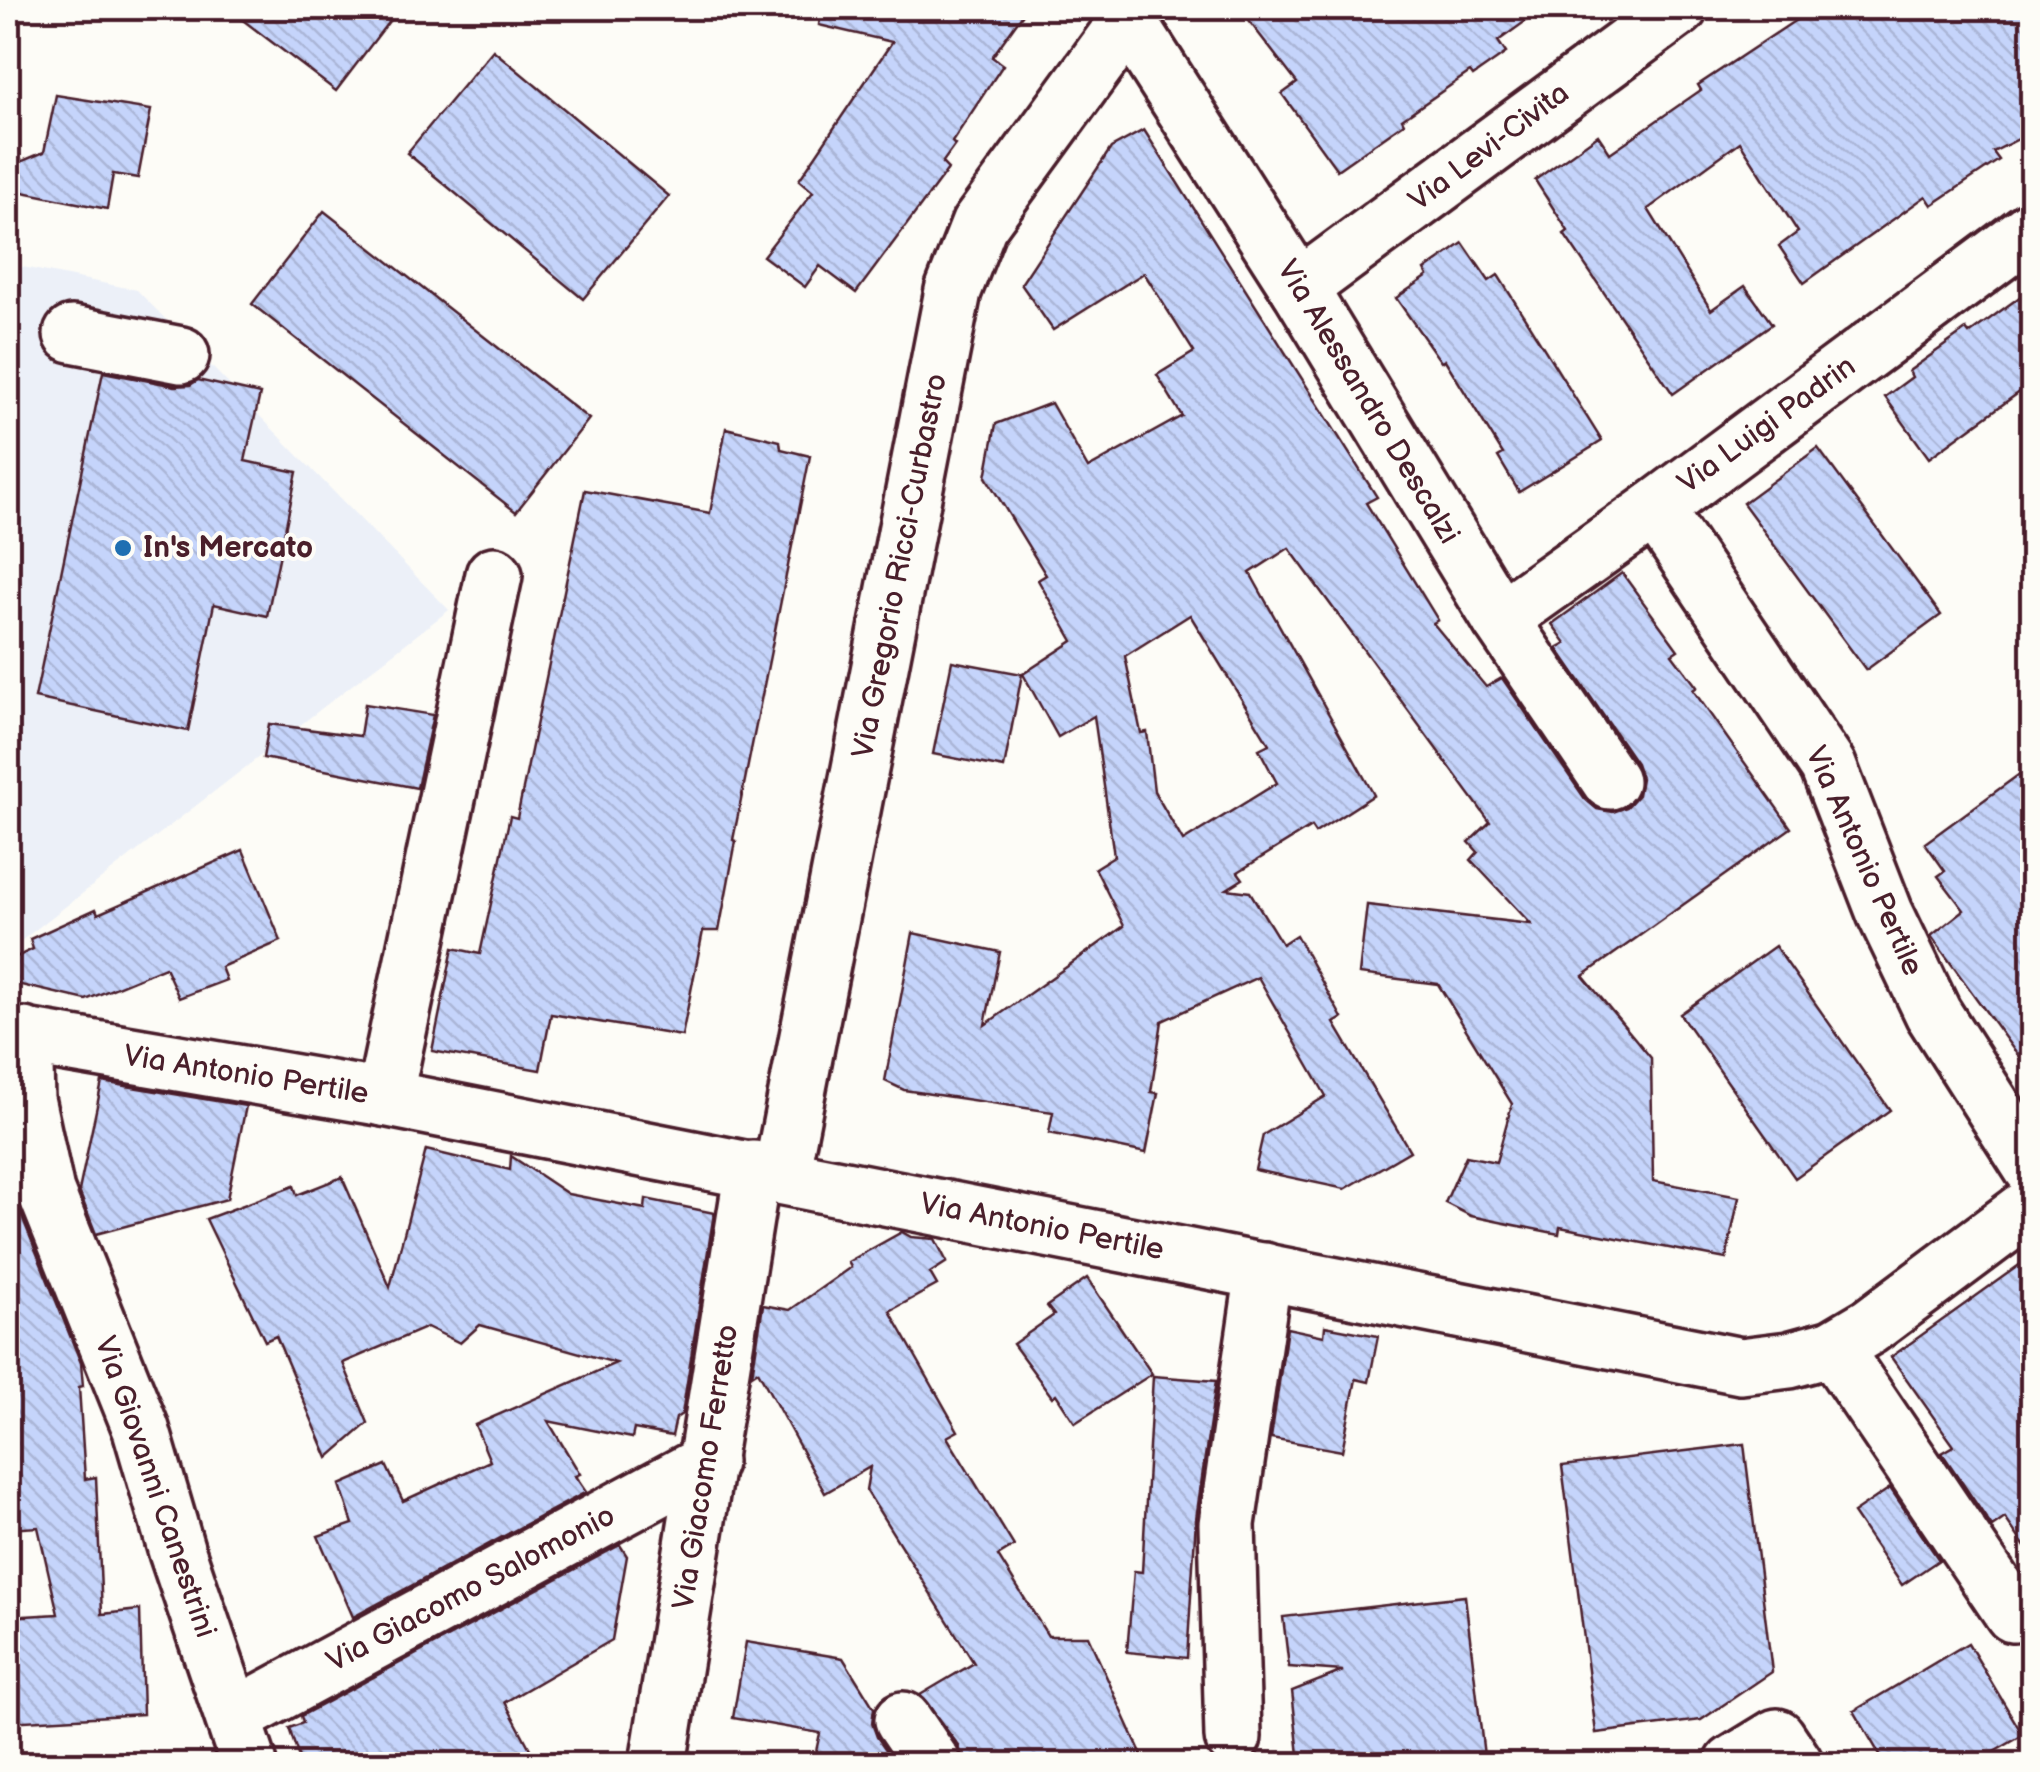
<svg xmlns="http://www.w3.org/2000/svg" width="2040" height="1772" viewBox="0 0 2040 1772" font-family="'Balsamiq Sans',sans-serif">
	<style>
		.built { fill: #ecf0f8 }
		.building { fill: url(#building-back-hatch); stroke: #4a1f2b; stroke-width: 2.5; fill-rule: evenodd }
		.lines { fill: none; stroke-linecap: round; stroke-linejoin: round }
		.minor-casing { stroke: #4a1f2b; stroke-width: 62 }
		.minor { stroke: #fdfcf7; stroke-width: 55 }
		.poi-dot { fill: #1f6fb2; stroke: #fdfcf7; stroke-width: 4 }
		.labels { text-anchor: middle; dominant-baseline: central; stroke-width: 8; stroke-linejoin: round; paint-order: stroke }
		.street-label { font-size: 30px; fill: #4a1f2b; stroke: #fdfcf7 }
		.poi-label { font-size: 30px; font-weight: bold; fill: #4a1f2b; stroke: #fdfcf7; text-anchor: start }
	</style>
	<defs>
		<pattern id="building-back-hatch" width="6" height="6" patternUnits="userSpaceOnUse" patternTransform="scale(2.5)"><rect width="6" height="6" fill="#c5d4fb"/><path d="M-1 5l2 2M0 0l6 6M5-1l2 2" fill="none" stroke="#abb6d7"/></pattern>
	</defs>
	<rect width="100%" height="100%" fill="#fdfcf7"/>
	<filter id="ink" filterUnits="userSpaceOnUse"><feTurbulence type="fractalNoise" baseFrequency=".01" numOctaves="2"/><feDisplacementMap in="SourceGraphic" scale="20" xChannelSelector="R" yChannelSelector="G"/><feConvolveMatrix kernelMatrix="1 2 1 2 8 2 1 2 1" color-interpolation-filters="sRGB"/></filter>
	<g filter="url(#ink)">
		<!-- built -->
		<polygon class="built" points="8,264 137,290 449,610 8,951"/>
		<!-- building -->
		<g class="building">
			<polygon points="227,8 399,8 336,91"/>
			<polygon points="821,8 1027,8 992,57 1003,65 952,142 955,145 942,163 948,169 856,293 820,266 805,287 763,256 813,192 799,180 892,42 819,25"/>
			<polygon points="1239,8 1544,8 1498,41 1506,53 1473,76 1470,72 1402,119 1404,123 1337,170 1282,94 1297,83"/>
			<polygon points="1814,8 2032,8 2032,132 1993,152 1999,160 1932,205 1926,196 1804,283 1779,246 1798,232 1740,142 1648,209 1711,310 1745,286 1772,324 1673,394 1564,234 1568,231 1535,180 1598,135 1610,153 1701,90 1698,85"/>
			<polygon points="493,50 669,196 583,299 407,153"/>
			<polygon points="56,95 151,110 138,178 113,174 107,209 8,189 8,167 44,152"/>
			<path d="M 1144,130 L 1377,497 L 1366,503 L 1438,620 L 1433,623 L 1486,687 L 1502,678 L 1585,799 L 1597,809 L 1613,812 L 1627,807 L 1638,795 L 1641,778 L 1636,763 L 1557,648 L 1566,643 L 1552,624 L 1622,573 L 1678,650 L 1672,654 L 1697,687 L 1693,690 L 1791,828 L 1583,976 L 1651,1058 L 1653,1181 L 1739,1197 L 1726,1259 L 1560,1227 L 1559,1234 L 1514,1225 L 1471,1216 L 1445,1203 L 1466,1156 L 1496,1162 L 1512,1104 L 1438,984 L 1359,974 L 1367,905 L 1531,924 L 1471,860 L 1478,852 L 1469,842 L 1490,822 L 1289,548 L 1250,573 L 1374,795 L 1315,833 L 1311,827 L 1238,872 L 1243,879 L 1227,889 L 1250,892 L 1282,944 L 1296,935 L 1342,1018 L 1334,1023 L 1410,1151 L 1345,1189 L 1255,1170 L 1263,1135 L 1326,1096 L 1258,977 L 1162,1021 L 1151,1092 L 1158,1093 L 1146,1153 L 1049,1133 L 1053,1112 L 904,1090 L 885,1081 L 913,933 L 1000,952 L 985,1025 L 1124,926 L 1095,868 L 1114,856 L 1094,716 L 1058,737 L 1023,674 L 1073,641 L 1038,580 L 1046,575 L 986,477 L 996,424 L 1051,403 L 1088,468 L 1182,416 L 1157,375 L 1194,352 L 1144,273 L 1053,330 L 1021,284 L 1111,148 ZM 1190,615 L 1269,744 L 1259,749 L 1277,783 L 1183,841 L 1154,791 L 1147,732 L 1141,733 L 1125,656 Z"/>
			<polygon points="324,211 589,419 516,512 252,304"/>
			<polygon points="1463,243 1489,281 1498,275 1602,441 1519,492 1498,457 1503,454 1445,360 1441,362 1396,298 1428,276 1425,270"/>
			<polygon points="2032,288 2032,383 1929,458 1885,397 1912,377 1909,371 1966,330 1969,334"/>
			<polygon points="103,372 175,386 190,385 198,380 260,394 245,461 297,472 267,616 214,604 188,731 35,698"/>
			<polygon points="726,428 780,441 781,449 810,456 733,840 736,841 719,931 703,931 682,1036 551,1014 540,1070 432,1051 453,948 480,954 510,816 517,818 585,490 710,513"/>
			<polygon points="1818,448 1941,615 1866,670 1743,503"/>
			<polygon points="952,661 1022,674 1004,768 933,754"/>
			<polygon points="365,704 433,715 417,788 263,758 269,724 360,736"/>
			<polygon points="2032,765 2032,1075 1931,936 1964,910 1938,876 1945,871 1925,843"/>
			<polygon points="243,850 281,941 221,967 226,980 179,998 165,967 86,1000 8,982 8,961 33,949 30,939 96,909 98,914"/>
			<polygon points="1775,946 1890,1110 1795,1178 1680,1014"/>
			<polygon points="102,1082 246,1106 227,1199 96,1234 79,1191"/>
			<polygon points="426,1150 510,1170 511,1156 568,1194 645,1209 646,1199 714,1213 682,1414 676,1418 672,1436 634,1429 632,1438 548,1421 580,1474 575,1476 586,1492 353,1617 318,1536 353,1524 340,1485 386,1465 403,1501 490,1461 475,1425 616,1363 480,1325 460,1343 427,1327 343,1363 368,1423 328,1458 276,1336 265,1341 206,1219 294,1186 297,1195 342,1177 390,1287"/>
			<polygon points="8,1169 17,1204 81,1363 83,1386 79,1387 85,1479 96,1477 102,1614 140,1610 143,1714 8,1722 8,1617 58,1614 38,1527 8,1529"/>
			<polygon points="902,1232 911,1237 935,1239 947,1262 930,1273 937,1285 890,1311 958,1431 947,1437 1014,1546 998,1556 1048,1636 1088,1636 1146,1764 964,1764 959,1746 920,1695 974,1663 866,1490 870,1467 825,1493 758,1371 752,1375 763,1305 790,1310 851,1267 848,1262"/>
			<polygon points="2032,1256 2032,1557 2005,1518 1992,1527 1942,1453 1954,1446 1891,1357"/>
			<polygon points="1087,1278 1152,1374 1075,1423 1056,1394 1052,1397 1013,1344 1054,1315 1047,1306"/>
			<polygon points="1325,1326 1378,1336 1369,1382 1356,1379 1342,1451 1271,1438 1287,1328 1324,1336"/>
			<polygon points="1153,1376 1216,1381 1196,1519 1187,1658 1127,1652 1134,1571 1142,1572"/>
			<polygon points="1744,1444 1772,1672 1701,1720 1596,1733 1562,1466"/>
			<polygon points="1890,1488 1939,1560 1902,1585 1853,1513"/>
			<polygon points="620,1545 627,1556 612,1640 505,1702 538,1764 301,1764 289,1728 303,1723 301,1716"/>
			<polygon points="1465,1596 1485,1764 1300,1764 1292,1691 1343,1671 1289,1667 1283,1617"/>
			<polygon points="746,1642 843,1658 874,1708 872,1723 877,1737 896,1764 802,1764 815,1756 820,1733 733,1718"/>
			<polygon points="1968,1643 2023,1735 1973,1764 1885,1764 1854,1711"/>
		</g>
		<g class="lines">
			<!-- minor casing -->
			<g class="minor-casing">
				<g id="minor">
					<polyline points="1129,22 1299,288 1500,619 1610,781"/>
					<polyline points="1299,288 1679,8"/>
					<polyline points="72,334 181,355"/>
					<polyline points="1655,509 1828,766 1885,913 1933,1013 2032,1168"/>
					<polyline points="1500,619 1655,509 2032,229"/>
					<polyline points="8,1034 384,1098 1741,1366 1789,1360 1833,1348 1870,1326 2032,1205"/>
					<polyline points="24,1036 26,1099 46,1192 141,1429 177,1552 249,1764"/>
					<polyline points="384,1098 494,575"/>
					<polyline points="781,1175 953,291 979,225 1137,8"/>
					<polyline points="1833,1348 2013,1614"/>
					<polyline points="234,1717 708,1462"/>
					<polyline points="903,1720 933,1764"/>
					<polyline points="1233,1737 1227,1524 1264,1271"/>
					<polyline points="658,1764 753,1169"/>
					<polyline points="1733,1764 1777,1737 1795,1764"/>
				</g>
			</g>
			<!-- minor -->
			<use href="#minor" class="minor"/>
		</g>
	</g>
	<!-- markers -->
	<circle class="poi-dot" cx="123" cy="548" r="10"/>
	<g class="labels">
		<!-- street labels -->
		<g class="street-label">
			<text transform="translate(1489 147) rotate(-37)">Via Levi-Civita</text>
			<text transform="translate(1368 402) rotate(59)">Via Alessandro Descalzi</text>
			<text transform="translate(1767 425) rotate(-36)">Via Luigi Padrin</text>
			<text transform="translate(900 566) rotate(-79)">Via Gregorio Ricci-Curbastro</text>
			<text transform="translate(1864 861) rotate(66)">Via Antonio Pertile</text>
			<text transform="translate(246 1075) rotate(9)">Via Antonio Pertile</text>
			<text transform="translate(1042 1227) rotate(11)">Via Antonio Pertile</text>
			<text transform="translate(706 1467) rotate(-81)">Via Giacomo Ferretto</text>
			<text transform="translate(155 1487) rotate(71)">Via Giovanni Canestrini</text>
			<text transform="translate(471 1589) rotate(-28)">Via Giacomo Salomonio</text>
		</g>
		<!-- poi labels -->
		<g class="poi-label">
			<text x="143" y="548">In's Mercato</text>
		</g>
	</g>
	<!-- margin -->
	<rect width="2040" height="1772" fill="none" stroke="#fdfcf7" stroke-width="40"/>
	<rect x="20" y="20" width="2000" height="1732" fill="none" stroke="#4a1f2b" stroke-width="4" filter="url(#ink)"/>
</svg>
